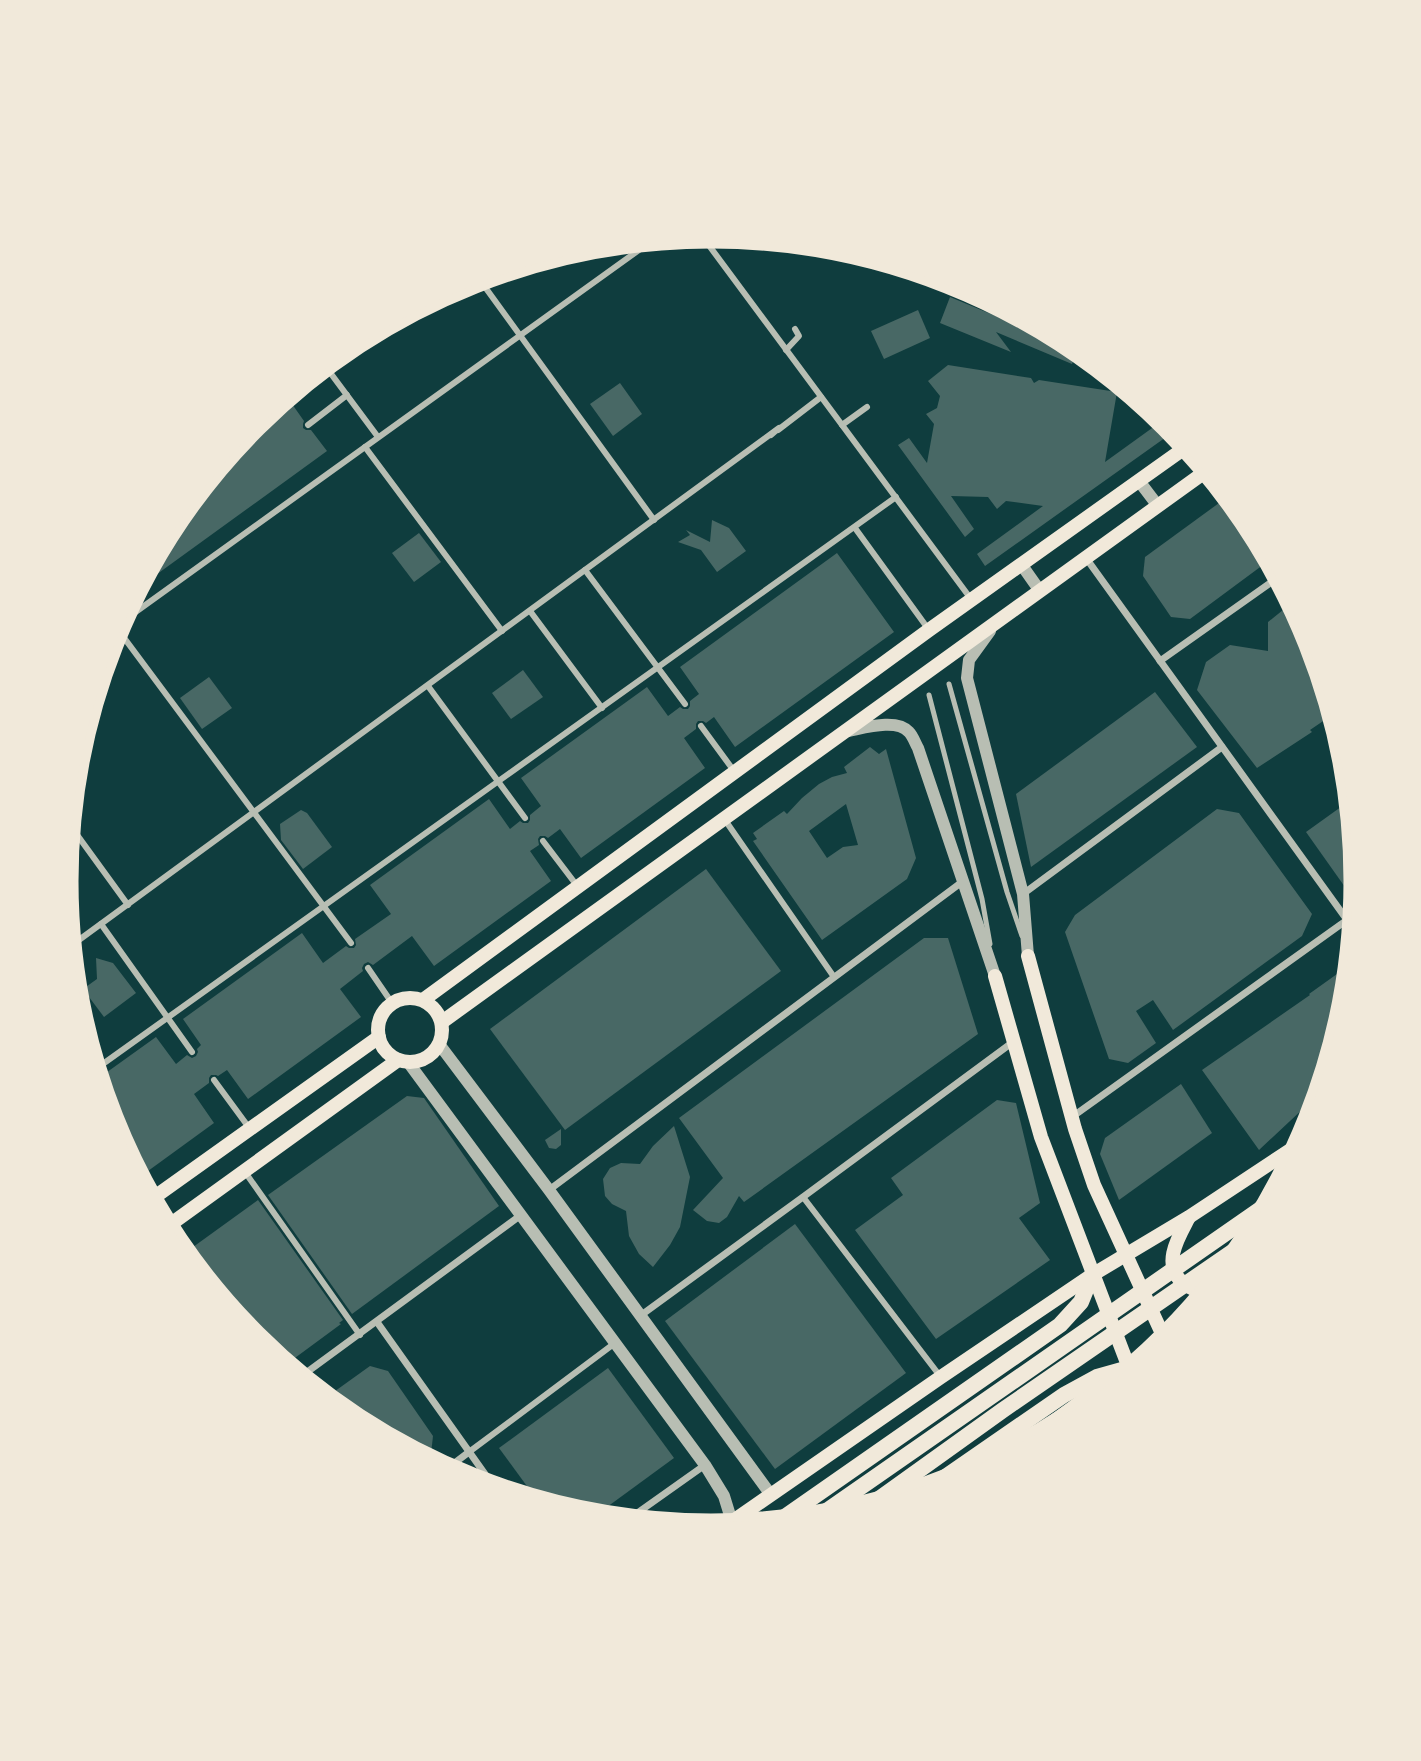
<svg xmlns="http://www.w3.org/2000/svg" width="1421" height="1761" viewBox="0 0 1421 1761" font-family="'Titillium Web',sans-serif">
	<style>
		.building { fill: #486865; fill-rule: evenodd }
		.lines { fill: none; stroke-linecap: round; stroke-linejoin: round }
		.service { stroke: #b8beb3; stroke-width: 5 }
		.pedestrian { stroke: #b8beb3; stroke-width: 6 }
		.minor { stroke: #b8beb3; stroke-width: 7 }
		.tertiary { stroke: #b8beb3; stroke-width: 12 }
		.secondary { stroke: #f1e9da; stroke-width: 14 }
		.trunk { stroke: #f1e9da; stroke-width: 16 }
		.rim { fill: none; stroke: #f1e9da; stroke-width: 9 }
	</style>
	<rect width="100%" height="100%" fill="#0f3d3e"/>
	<!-- building -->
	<g class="building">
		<polygon points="950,297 1078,350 1072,364 996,332 1011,352 940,323"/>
		<polygon points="918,310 930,338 884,359 871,331"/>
		<polygon points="948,365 1031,378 1034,383 1039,380 1117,392 1105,462 1166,418 1176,430 985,566 977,554 1043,506 1006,501 997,509 988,497 951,496 974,529 965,537 898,445 909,438 927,463 934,424 926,414 937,408 940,396 928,381"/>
		<polygon points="620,383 642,414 613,436 590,404"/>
		<polygon points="285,394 304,421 303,424 303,428 306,430 311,430 327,451 131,593 171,519 252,421"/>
		<polygon points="1230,495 1251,520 1271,559 1190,619 1171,617 1143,576 1145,557"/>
		<polygon points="712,520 729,528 746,551 717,572 701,550 678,542 690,535 686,530 710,542"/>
		<polygon points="419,533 441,562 414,582 392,553"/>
		<polygon points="837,553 894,632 735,747 714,717 706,723 703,721 698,721 696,724 696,729 684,738 705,768 581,858 560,829 548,838 545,836 540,836 538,839 539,845 530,851 551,881 434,966 412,936 373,965 368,962 364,964 362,968 363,971 340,989 361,1017 248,1099 227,1070 218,1076 216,1075 211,1075 209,1078 209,1083 194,1094 214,1123 137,1179 111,1129 96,1080 156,1037 176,1064 187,1055 192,1058 196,1056 198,1052 197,1049 201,1045 183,1019 302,933 323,963 346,946 349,948 354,948 356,945 355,939 391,914 370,885 489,799 510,829 520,821 523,823 528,823 530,820 530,815 541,806 521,778 647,687 668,716 680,707 683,709 688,709 690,706 690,701 699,694 680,667"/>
		<polygon points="1294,601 1310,632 1335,713 1310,730 1312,732 1257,768 1197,690 1206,662 1230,645 1268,651 1268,622"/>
		<polygon points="523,670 543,697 511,719 492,693"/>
		<polygon points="209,677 232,708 202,729 180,698"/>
		<polygon points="1155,692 1197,747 1031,867 1016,794"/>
		<path d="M 870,747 L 879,754 L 886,749 L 916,858 L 907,879 L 822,940 L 753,841 L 757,839 L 753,833 L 784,811 L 787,814 L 802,798 L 819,784 L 832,777 L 847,773 L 844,767 ZM 846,804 L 858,845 L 843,847 L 827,858 L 809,831 Z"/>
		<polygon points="1352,799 1360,880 1357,904 1306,832"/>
		<polygon points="1217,809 1239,813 1312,914 1302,936 1173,1030 1153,1000 1136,1011 1156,1043 1128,1063 1109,1059 1065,932 1075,915"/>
		<polygon points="301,810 307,813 332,847 303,869 281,840 280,824"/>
		<polygon points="706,869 781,971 565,1130 490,1029"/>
		<polygon points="924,938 948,938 978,1034 744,1202 739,1196 727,1217 719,1223 707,1221 693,1210 723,1178 679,1118"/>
		<polygon points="96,958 113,963 136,993 104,1017 83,989 97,979"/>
		<polygon points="1351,972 1347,1008 1321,1092 1259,1150 1202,1070 1310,995 1309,994 1337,974"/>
		<polygon points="1181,1084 1212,1133 1119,1200 1100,1154 1105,1138"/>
		<polygon points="407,1096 424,1098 499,1206 352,1314 268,1195"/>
		<polygon points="997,1100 1016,1103 1040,1203 1019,1218 1050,1260 936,1339 855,1230 903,1195 891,1178"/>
		<polygon points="674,1126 690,1177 680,1227 670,1245 653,1267 639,1254 629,1236 626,1211 612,1204 605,1196 603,1179 610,1168 621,1163 640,1164 653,1146"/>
		<polygon points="561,1129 561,1145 556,1149 549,1148 545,1140"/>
		<polygon points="258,1200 343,1320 339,1323 341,1324 284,1366 251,1339 182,1255"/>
		<polygon points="795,1224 906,1373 775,1469 665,1321"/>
		<polygon points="370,1366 388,1371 433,1436 431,1454 423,1460 349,1420 324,1399"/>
		<polygon points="608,1368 674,1458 592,1518 583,1517 540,1504 499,1448"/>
	</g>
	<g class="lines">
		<!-- service -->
		<g class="service">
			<polyline points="949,684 1007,892 1022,936"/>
			<polyline points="929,695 982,899 990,944"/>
		</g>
		<!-- pedestrian -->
		<g class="pedestrian">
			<polyline points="699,232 971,599"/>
			<polyline points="477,276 654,520"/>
			<polyline points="786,350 799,336 795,329"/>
			<polyline points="323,363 378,437"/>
			<polyline points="308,425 347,395"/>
			<polyline points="842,425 867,407"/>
			<polyline points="778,430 821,397"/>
			<polyline points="365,447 502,631"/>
			<polyline points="855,528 929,630"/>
			<polyline points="585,570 685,704"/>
			<polyline points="530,611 602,708"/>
			<polyline points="116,627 351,943"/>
			<polyline points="112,629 657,237"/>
			<polyline points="428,686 525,818"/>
			<polyline points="701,726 734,771"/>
			<polyline points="725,820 834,977"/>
			<polyline points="67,821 128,905"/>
			<polyline points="543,841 578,887"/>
			<polyline points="101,924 192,1052"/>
			<polyline points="68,948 779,428 771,435"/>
			<polyline points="368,968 392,1003"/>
			<polyline points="93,1071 896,497"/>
			<polyline points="214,1080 250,1129"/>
			<polyline points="245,1172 360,1335"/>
			<polyline points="803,1197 940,1376"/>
			<polyline points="469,1452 615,1343"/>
		</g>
		<!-- minor -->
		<g class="minor">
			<polyline points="1086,558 1355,931"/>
			<polyline points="1160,661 1280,576"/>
			<polyline points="1023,894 1222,747"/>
			<polyline points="1072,1117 1347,920"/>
			<polyline points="549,1190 962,882"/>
			<polyline points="640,1316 803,1197 1013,1042"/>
			<polyline points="377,1322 497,1491"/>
			<polyline points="299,1378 521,1215"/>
			<polyline points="444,1471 469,1452"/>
			<polyline points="626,1521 705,1465"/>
		</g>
		<!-- tertiary -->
		<g class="tertiary">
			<polyline points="1139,481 1158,506"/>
			<polyline points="1021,564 1040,591"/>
			<polyline points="990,631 969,660 967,678 1023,894 1028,956"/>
			<path d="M 848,731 C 864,728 897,718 909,732 C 913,736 915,743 918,748 L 995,976"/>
			<polyline points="439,1044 549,1190 771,1495"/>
			<polyline points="408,1062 705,1465 724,1496 732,1522"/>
		</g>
		<!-- secondary -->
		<g class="secondary">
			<polyline points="1028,956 1075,1129 1094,1185 1165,1340"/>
			<polyline points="995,976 1041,1137 1129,1368"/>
			<circle cx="410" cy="1030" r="32"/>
			<polyline points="423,1000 929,630 1189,445"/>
			<polyline points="442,1022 1209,469"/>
			<polyline points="149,1201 379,1037"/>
			<path d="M 1188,1219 C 1178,1238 1162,1264 1182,1282 C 1190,1289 1198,1292 1209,1292"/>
			<polyline points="164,1229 398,1060"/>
			<polyline points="1013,1451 1175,1333"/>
			<polyline points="723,1528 941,1377 1092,1275 1189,1217 1304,1141"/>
		</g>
		<!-- trunk -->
		<g class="trunk">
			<polyline points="925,1491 1064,1395 1097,1377 1129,1368"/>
			<polyline points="865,1509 1003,1410 1251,1239"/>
			<polyline points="815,1519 1272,1201"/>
			<polyline points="776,1523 1060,1325 1081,1302 1092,1275"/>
		</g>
	</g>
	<!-- crop -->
	<path d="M0 0H1421V1761H0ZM74 881a637 637 0 1 1 1274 0a637 637 0 1 1-1274 0Z" fill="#f1e9da" fill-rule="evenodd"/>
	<path class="rim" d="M74 881a637 637 0 1 1 1274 0a637 637 0 1 1-1274 0Z"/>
</svg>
